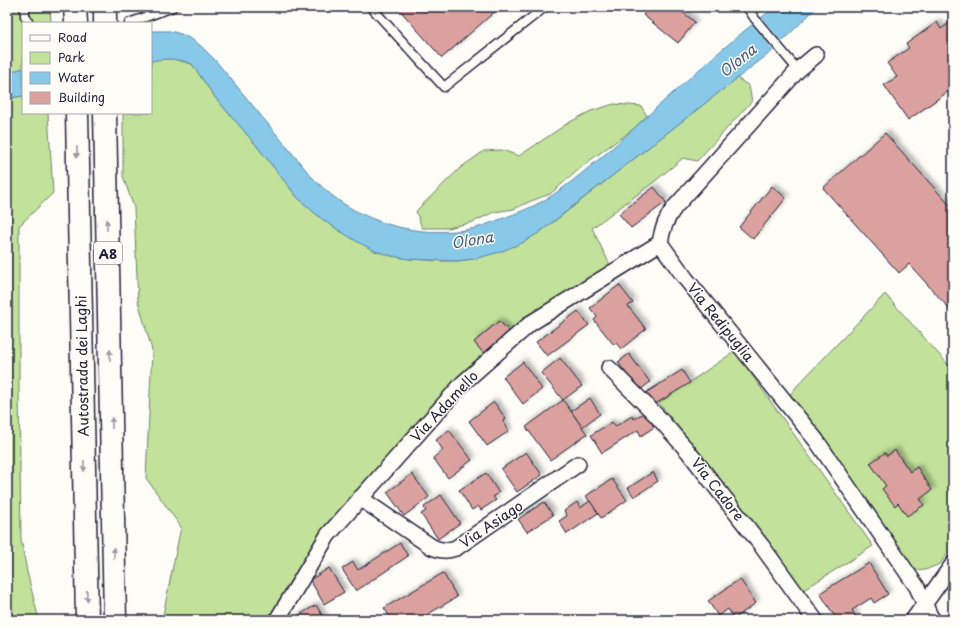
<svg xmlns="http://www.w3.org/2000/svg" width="960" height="627" viewBox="0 0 960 627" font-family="'Playpen Sans',sans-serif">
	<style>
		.green { fill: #c2e19a; stroke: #72826a }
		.water { fill: #88c9e9; stroke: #5f86a3 }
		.pier { fill: #fdfcf7 }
		.building { fill: #dba19e; stroke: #22223b; filter: url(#shadow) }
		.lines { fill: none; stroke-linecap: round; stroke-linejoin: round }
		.service-casing { stroke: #22223b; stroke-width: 11 }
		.minor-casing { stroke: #22223b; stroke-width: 18 }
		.motorway-casing { stroke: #22223b; stroke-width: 25 }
		.service { stroke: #fdfcf7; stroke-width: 8 }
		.minor { stroke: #fdfcf7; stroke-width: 15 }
		.motorway { stroke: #fdfcf7; stroke-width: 22 }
		.oneway { fill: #9a9aa2 }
		.labels { text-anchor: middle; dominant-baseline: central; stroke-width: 3; stroke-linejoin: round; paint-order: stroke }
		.shield { fill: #fdfcf7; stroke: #646373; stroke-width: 1 }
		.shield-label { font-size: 13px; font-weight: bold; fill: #22223b }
		.street-label { font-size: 14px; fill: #22223b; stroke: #fdfcf7 }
		.water-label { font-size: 15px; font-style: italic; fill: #465c78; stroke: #fdfcf7 }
	</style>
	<defs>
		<filter id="shadow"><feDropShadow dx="3.5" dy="-3.5" stdDeviation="2" flood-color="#0004"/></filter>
	</defs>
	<rect width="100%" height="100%" fill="#fdfcf7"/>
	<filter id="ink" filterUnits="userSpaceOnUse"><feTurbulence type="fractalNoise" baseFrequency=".025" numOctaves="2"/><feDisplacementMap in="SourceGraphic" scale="8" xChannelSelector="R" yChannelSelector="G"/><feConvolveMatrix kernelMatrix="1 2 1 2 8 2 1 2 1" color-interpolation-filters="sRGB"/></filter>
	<g filter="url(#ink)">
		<!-- green -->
		<g class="green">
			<polygon points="7,7 50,7 51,23 23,23 23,78 7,85"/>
			<polygon points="162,59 173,59 192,64 214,96 256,145 297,197 309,208 322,219 340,231 375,251 392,256 409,259 443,261 456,261 474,259 522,243 540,232 556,220 737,78 749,86 752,101 697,161 683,158 654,182 592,228 611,267 510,332 499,321 474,342 484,354 448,390 390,453 320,533 270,620 162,620 181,527 146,478 152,350 138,301 134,208 123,176 123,113 151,113 151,61"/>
			<polygon points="23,96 23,113 48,113 53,193 19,226 19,389 21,539 27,572 39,620 7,620 7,100 16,97"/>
			<polygon points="614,104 641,106 647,116 632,130 589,161 550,194 531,201 514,209 494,212 473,222 448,228 422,228 416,211 460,168 484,151 502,150 519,156 568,123 591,111"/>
			<polygon points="885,294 953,370 953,546 940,564 925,570 912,569 790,395 796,387"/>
			<polygon points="735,351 873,546 802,591 709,466 659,403"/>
		</g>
		<!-- water -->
		<g class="water">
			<path d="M 775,7 L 817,7 L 771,52 L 540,232 L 522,243 L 500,252 L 474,259 L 456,261 L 409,259 L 392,256 L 375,251 L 356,241 L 340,231 L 322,219 L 309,208 L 297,197 L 256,145 L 214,96 L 192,64 C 177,58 167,58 151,61 L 151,31 L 170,31 L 181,34 L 193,40 L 201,46 L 215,60 L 311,176 C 319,184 328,193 338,200 C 378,228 428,238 476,228 C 486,225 495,221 504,218 C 517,213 531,208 543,201 C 557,193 570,183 582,173 C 608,153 631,131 655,109 C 682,85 709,60 737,37 C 749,27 762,17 775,7 Z"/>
			<polygon points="23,68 23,96 16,97 7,100 7,73"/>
		</g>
		<!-- pier -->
		<polygon class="pier" points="760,16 783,43 774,51 751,23"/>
		<!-- building -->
		<g class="building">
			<polygon points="397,7 500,7 442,58"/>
			<polygon points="649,7 676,7 695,22 678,43 643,15"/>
			<polygon points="953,20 953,88 908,120 884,85 897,77 887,63 909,48 906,44 937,22 941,29"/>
			<polygon points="885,133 953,209 953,313 909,264 899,273 823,188"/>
			<polygon points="772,186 786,198 753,239 739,227"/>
			<polygon points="654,187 666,202 631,228 619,214"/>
			<polygon points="619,285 633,303 628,306 646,329 621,349 616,343 614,345 594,320 597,317 590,308"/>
			<polygon points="578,311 589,325 547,356 536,342"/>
			<polygon points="499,321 510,332 484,354 474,342"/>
			<polygon points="629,354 650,382 639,391 618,362"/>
			<polygon points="560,358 582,386 563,400 541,373"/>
			<polygon points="523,362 542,389 523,404 503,377"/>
			<polygon points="682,370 690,383 652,406 644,394"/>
			<polygon points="590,398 600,414 582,427 571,411"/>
			<polygon points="563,400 587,434 550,460 526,427"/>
			<polygon points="494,402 506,419 503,421 509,431 487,446 469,421"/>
			<polygon points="645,412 654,427 641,436 638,430 602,453 591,435 612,422 616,426 632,416 634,419"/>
			<polygon points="449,430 472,460 448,478 433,458 443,450 436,440"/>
			<polygon points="895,450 910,472 917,467 932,490 920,499 924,505 907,516 898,503 895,506 882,489 886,486 870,463 885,453 887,456"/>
			<polygon points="526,452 542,475 517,492 501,469"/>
			<polygon points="653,472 658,481 634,497 628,488"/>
			<polygon points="486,473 499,493 493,497 496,500 481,510 478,506 472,510 459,490"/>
			<polygon points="412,474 429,497 404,516 387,492"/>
			<polygon points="612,479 627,500 601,518 586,496"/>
			<polygon points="441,495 460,523 438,539 421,514 426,511 424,507"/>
			<polygon points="590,501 598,513 567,534 559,521 567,516 564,511 577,502 580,508"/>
			<polygon points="544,502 553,515 527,532 518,519"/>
			<polygon points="400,543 408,556 356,591 342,569 353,562 358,570"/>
			<polygon points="869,563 888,594 874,603 871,598 852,610 856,617 851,620 837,620 820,593"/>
			<polygon points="329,568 344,592 324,604 310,580"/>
			<polygon points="443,573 457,597 418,620 392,620 384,608"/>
			<polygon points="740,579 756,603 734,619 728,609 718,616 708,601"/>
			<polygon points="316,605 325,620 296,620 294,618"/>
		</g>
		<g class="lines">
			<!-- service casing -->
			<g class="service-casing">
				<g id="service">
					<polyline points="25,7 25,16 29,23"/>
					<polyline points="371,7 444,87 545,7"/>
					<polyline points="747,7 755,19 798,70"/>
					<polyline points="129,23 173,7"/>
				</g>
			</g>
			<!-- minor casing -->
			<g class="minor-casing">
				<g id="minor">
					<path d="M 816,55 L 798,70 L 675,207 C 666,218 662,229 660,243 L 686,279 L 816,440 L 917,587 L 930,616 L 933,620"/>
					<polyline points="609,368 657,416 687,450 761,545 815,620"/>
					<path d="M 360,498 L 432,547 C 441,551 447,551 456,548 L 578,464"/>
					<polyline points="277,620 328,535 463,383 531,323 660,243"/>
					<polyline points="913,620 953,564"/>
				</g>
			</g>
			<!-- motorway casing -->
			<g class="motorway-casing">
				<g id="motorway">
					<polyline points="75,7 76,23"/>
					<polyline points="105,23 105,7"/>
					<polyline points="77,113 87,620"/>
					<polyline points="105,113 115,620"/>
				</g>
			</g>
			<!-- service -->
			<use href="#service" class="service"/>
			<!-- minor -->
			<use href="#minor" class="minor"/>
			<!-- motorway -->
			<use href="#motorway" class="motorway"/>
		</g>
		<!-- one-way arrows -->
		<defs><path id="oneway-solid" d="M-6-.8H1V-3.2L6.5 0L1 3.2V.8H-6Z"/></defs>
		<g class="oneway">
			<use href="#oneway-solid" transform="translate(77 152) rotate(89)"/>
			<use href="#oneway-solid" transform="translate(107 225) rotate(-91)"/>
			<use href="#oneway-solid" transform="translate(110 355) rotate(-91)"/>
			<use href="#oneway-solid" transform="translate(112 423) rotate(-91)"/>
			<use href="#oneway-solid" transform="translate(84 466) rotate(89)"/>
			<use href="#oneway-solid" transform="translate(114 553) rotate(-91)"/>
			<use href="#oneway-solid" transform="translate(87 596) rotate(89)"/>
		</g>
	</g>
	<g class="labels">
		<!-- shield labels -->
		<rect class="shield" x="94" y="242" width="28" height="22" rx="3"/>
		<g class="shield-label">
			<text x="108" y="253">A8</text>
		</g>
		<!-- street labels -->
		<g class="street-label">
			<text transform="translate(721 322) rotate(51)">Via Redipuglia</text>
			<text transform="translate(82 366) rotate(-91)">Autostrada dei Laghi</text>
			<text transform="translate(444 406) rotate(-47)">Via Adamello</text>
			<text transform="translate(718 489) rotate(52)">Via Cadore</text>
			<text transform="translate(491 524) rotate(-34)">Via Asiago</text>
		</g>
		<!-- water labels -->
		<g class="water-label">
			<text transform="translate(737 60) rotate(-39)">Olona</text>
			<text transform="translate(472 239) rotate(-9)">Olona</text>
		</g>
	</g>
	<!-- margin -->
	<rect width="960" height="627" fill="none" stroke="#fdfcf7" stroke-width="24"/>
	<rect x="12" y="12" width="936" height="603" fill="none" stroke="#22223b" stroke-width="1.5" filter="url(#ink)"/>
	<!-- legend -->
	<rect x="22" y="22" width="130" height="92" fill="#fdfcf7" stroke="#a5a5ac"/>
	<rect x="30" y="35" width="20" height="6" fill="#fdfcf7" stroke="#a5a5ac"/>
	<text x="58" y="42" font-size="12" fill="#22223b">Road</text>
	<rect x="30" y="52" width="20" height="12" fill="#c2e19a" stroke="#a5a5ac"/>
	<text x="58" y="62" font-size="12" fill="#22223b">Park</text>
	<rect x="30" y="72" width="20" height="12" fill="#88c9e9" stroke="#a5a5ac"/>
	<text x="58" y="82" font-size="12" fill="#22223b">Water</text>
	<rect x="30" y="92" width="20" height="12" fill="#dba19e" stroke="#a5a5ac"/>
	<text x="58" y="102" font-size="12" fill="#22223b">Building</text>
</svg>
